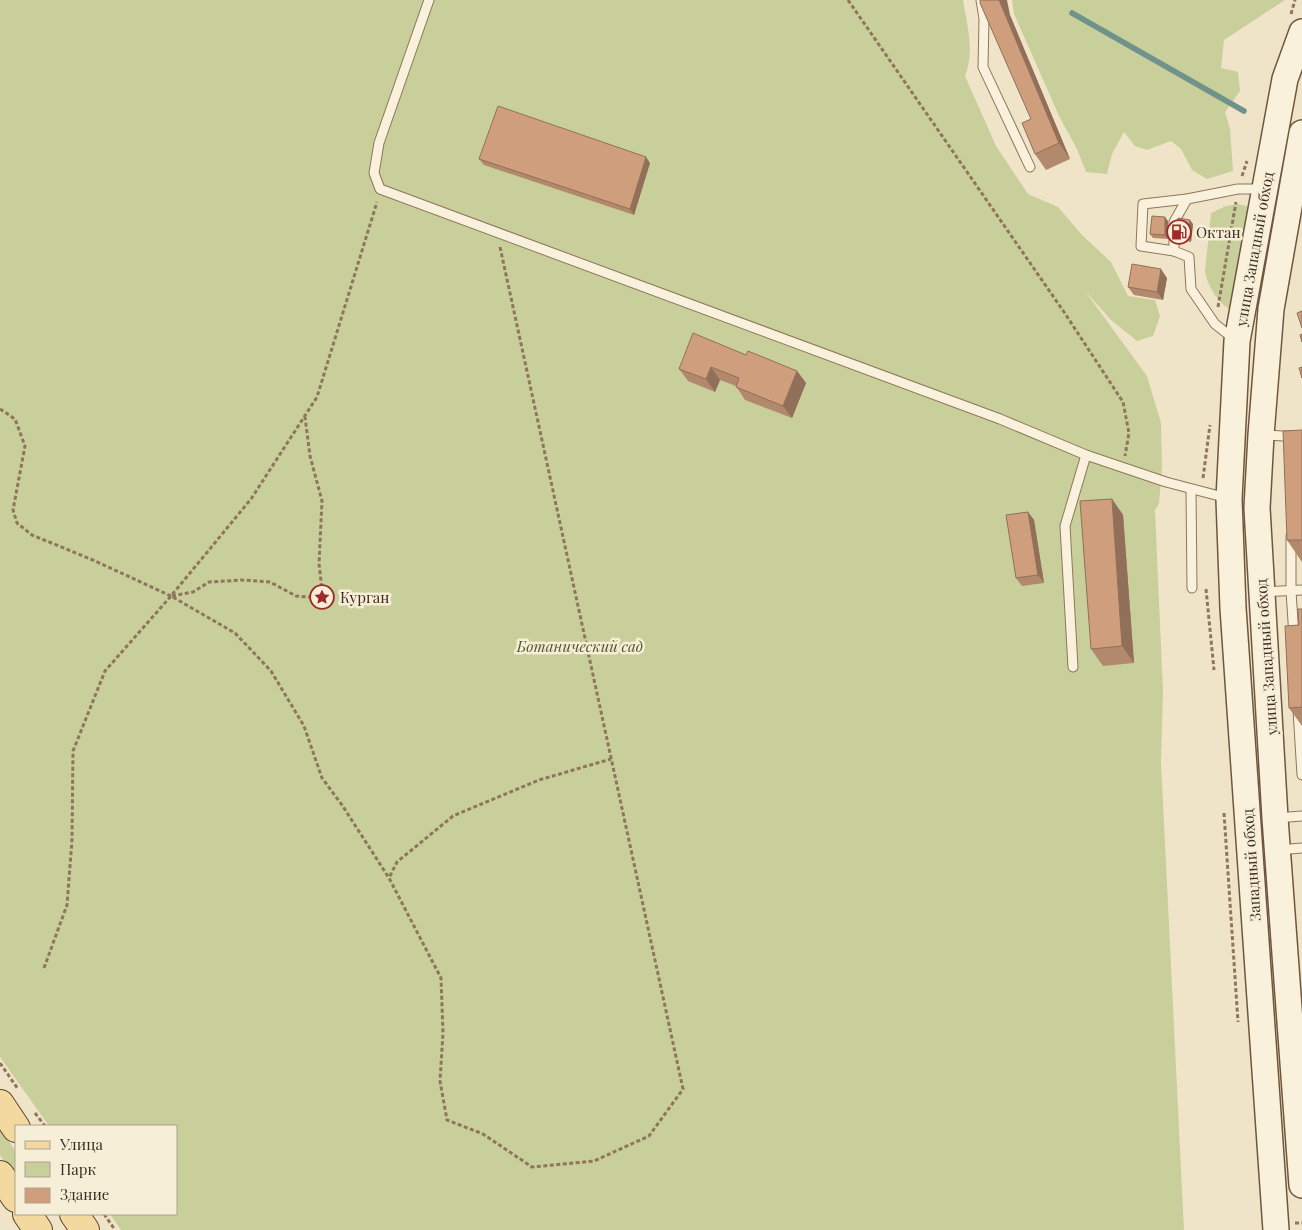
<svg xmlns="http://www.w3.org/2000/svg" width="1302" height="1230" viewBox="0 0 1302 1230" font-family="'Playfair Display',serif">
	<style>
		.green { fill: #c9cf9b }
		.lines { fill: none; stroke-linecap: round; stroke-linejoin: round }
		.stream { stroke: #6f938a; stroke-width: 5.5 }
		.service-casing { stroke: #8d765c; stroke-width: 11 }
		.secondary-casing { stroke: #6f573f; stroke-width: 28 }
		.primary-casing { stroke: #5b4430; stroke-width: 30 }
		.path { stroke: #8d765c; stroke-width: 3; stroke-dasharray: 4 2.5; stroke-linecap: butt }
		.service { stroke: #faf1dc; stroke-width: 9 }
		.secondary { stroke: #faf1dc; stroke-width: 25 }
		.primary { stroke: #f3d9a0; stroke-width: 28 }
		.wall { fill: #b2896c }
		.shaded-wall { fill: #916f58 }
		.building { fill: #cf9f7d; stroke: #916f58 }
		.labels { text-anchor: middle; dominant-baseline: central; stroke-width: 5; stroke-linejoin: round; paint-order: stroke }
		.poi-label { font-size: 15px; fill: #3d2e20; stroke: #f7eed8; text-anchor: start }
		.street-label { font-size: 15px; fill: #3d2e20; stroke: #f7eed8 }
		.park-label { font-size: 15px; font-style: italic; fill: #4d5a26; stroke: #f7eed8 }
	</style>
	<rect width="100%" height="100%" fill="#f0e4c8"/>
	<!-- green -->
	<g class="green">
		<path d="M 0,0 L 963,0 C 967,25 975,51 965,76 L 996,146 L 1028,194 L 1058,207 L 1082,235 L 1111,262 L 1128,296 L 1155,300 L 1160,316 L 1153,336 L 1137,341 L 1111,320 L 1085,291 L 1147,376 L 1161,423 L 1162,467 L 1159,504 L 1155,510 L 1163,691 L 1161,762 L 1184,1230 L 121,1230 L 110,1214 L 176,1214 L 176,1126 L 49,1126 L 0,1057 Z"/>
		<polygon points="1012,0 1285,0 1224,40 1221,68 1238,72 1240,91 1225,112 1230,129 1233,171 1207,179 1192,170 1181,149 1171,141 1147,150 1135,146 1124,132 1112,154 1107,174 1086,172 1077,149 1060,118 1014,14"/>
		<path d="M 1238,204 L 1250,207 L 1231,310 C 1218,303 1207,286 1205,271 L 1211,213 L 1226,206 Z"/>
		<polygon points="0,1128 16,1152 16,1179 0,1155"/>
	</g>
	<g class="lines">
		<!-- stream -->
		<polyline class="stream" points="1072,13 1244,111"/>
		<!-- service casing -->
		<g class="service-casing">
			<g id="service">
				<polyline points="429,0 379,143 374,173 380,189 1000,419 1086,455 1166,482 1227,498"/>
				<polyline points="981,0 984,19 983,67 1030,167"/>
				<polyline points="1174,251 1174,222 1187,199"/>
				<polyline points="1234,339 1215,324 1191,289 1189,257 1174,251 1141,246 1143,204 1187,199 1238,189 1262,189"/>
				<polyline points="1263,435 1302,437"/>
				<polyline points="1191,489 1192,588"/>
				<polyline points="1291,536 1291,591 1294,637"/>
				<polyline points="1262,592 1302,590"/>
				<polyline points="1073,667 1065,526 1086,455"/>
				<polyline points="1298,710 1302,775"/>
				<polyline points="1276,818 1302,816"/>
				<polyline points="1278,850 1302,848"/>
			</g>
		</g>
		<!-- secondary casing -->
		<g class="secondary-casing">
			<g id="secondary">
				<polyline points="1302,133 1271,309 1261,435 1257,508 1275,818 1302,1185"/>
				<polyline points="1276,1230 1233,608 1229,499 1237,341 1285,79 1302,32"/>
			</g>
		</g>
		<!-- primary casing -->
		<g class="primary-casing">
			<g id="primary">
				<polyline points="0,1104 16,1128"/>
				<polyline points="0,1175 16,1198"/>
				<polyline points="27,1214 38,1230"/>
				<polyline points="74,1214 85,1230"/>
			</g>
		</g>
		<!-- path -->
		<g class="path">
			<polyline points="848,0 1064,312 1123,402 1129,433 1125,456"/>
			<polyline points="1291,14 1295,0"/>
			<polyline points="1242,176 1247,161"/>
			<polyline points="500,247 683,1089 649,1136 594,1161 532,1167 483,1134 447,1120 440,1081 443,1033 441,978 389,878 397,862 453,816 539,780 611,759"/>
			<polyline points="1218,307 1236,202"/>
			<polyline points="0,409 15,419 25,446 13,510 17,523 32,535 93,560 171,596 235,633 271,671 304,726 322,778 342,805 389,878"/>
			<polyline points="1203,478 1210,425"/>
			<polyline points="1206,589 1214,670"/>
			<polyline points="172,596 193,592 209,582 242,580 270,582 296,596 323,598 319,564 322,501 310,456 305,417"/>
			<polyline points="1224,813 1238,1022"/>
			<polyline points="44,968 67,905 72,840 73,751 105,671 171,596 251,499 317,397 377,202"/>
			<polyline points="0,1063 18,1089"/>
			<polyline points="35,1113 45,1126"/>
			<polyline points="104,1214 115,1230"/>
			<polyline points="1295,1223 1302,1223"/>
		</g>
		<!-- service -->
		<use href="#service" class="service"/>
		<!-- secondary -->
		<use href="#secondary" class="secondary"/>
		<!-- primary -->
		<use href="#primary" class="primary"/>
	</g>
	<!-- wall -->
	<g class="wall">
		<polygon points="1010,15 1070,159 1046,170 1035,154 1031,119"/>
		<polygon points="479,159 650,163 634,215 484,165"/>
		<polygon points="1168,221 1168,239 1153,238 1150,234"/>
		<polygon points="1193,224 1191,242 1180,240 1177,236"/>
		<polygon points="1167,278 1163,300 1134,295 1128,287"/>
		<polygon points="746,355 797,371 806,383 792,418 745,400 736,386 720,380 715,392 688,381 679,369"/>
		<polygon points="1302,430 1302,562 1287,540"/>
		<polygon points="1112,499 1123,515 1134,663 1103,666 1091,649"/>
		<polygon points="1028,512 1034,520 1044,583 1022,586 1016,578"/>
		<polygon points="1302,609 1302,726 1289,708 1299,625"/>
	</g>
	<!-- shaded-wall -->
	<g class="shaded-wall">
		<polygon points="999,0 1007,0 1010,15 1070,159 1059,143"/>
		<polygon points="646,157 650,163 634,215 630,209"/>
		<polygon points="1165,217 1168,221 1168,239 1165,235"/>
		<polygon points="1190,220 1193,224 1191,242 1188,237"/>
		<polygon points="1161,269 1167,278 1163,300 1157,292"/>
		<polygon points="711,367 720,380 715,392 706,379"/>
		<polygon points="797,371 806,383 792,418 783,406"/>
		<polygon points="1112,499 1123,515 1134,663 1122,646"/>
		<polygon points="1028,512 1034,520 1044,583 1038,575"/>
	</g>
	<!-- building -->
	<g class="building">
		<polygon points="980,0 999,0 1059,143 1035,154 1022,123 1031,119 980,3"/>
		<polygon points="498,106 646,157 630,209 479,159"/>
		<polygon points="1152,216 1165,217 1165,235 1150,234"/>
		<polygon points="1178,218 1190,220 1188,237 1177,236"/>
		<polygon points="1132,264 1161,269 1157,292 1128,287"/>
		<polygon points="1302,311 1302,328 1297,313"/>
		<polygon points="693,333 746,355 748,351 797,371 783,406 736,387 739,378 711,367 706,379 679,369"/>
		<polygon points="1302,334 1302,342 1300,335"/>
		<polygon points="1302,367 1302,378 1299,368"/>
		<polygon points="1302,430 1302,540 1287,540 1283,431"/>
		<polygon points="1112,499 1122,646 1091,649 1080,501"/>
		<polygon points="1028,512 1038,575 1016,578 1006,515"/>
		<polygon points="1298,609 1302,609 1302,707 1289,708 1285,626 1299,625"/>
	</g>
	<!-- icons -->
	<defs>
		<g id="fuel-ring" transform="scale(1.25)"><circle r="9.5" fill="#f7eed8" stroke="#9e2a2b" stroke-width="1.5"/><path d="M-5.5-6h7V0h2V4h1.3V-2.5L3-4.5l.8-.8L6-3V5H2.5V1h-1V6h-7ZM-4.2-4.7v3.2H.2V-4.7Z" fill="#9e2a2b"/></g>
		<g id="sight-ring" transform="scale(1.25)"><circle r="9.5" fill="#f7eed8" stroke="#9e2a2b" stroke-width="1.5"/><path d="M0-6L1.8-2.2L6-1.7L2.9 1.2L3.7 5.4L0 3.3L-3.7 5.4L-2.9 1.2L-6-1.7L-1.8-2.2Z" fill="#9e2a2b"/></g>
	</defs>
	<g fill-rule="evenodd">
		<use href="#fuel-ring" x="1179" y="232"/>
		<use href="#sight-ring" x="322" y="597"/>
	</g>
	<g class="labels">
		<!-- poi labels -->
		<g class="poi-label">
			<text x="1196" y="232">Октан</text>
			<text x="340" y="597">Курган</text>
		</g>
		<!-- street labels -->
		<g class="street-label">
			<text transform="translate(1254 249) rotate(-80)">улица Западный обход</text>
			<text transform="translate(1266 657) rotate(-94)">улица Западный обход</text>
			<text transform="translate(1251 865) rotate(-94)">Западный обход</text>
		</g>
		<!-- park labels -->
		<g class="park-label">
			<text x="580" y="646">Ботанический сад</text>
		</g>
	</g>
	<!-- legend -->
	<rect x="15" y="1125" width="162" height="90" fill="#f7eed8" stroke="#ada18e"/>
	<rect x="25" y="1141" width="25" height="8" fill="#f3d9a0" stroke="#ada18e"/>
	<text x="60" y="1150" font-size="15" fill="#3d2e20">Улица</text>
	<rect x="25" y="1162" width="25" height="15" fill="#c9cf9b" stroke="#ada18e"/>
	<text x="60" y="1175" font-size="15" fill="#3d2e20">Парк</text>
	<rect x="25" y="1188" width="25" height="15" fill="#cf9f7d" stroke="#ada18e"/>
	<text x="60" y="1200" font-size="15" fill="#3d2e20">Здание</text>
</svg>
